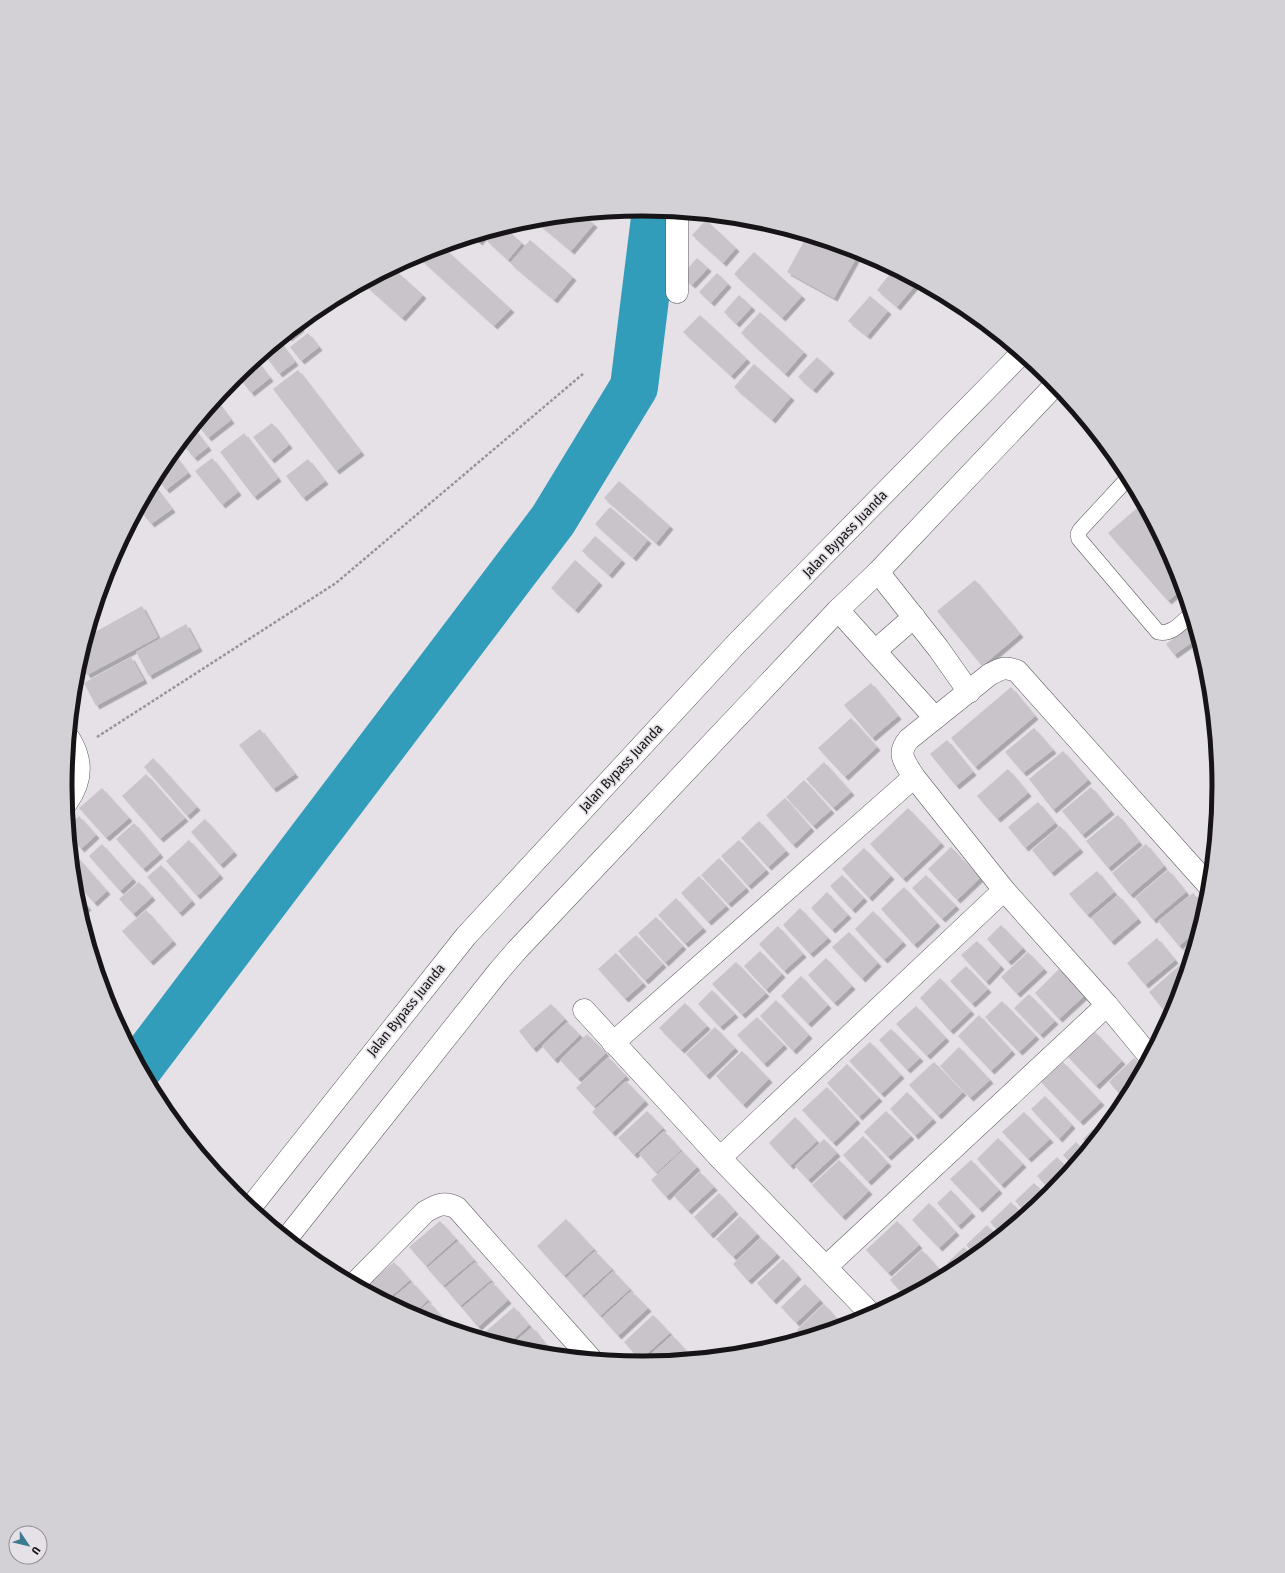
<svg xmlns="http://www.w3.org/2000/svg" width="1285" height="1573" viewBox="0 0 1285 1573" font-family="'Fira Sans Condensed',sans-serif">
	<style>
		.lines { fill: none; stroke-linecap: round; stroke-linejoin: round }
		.river { stroke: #319dba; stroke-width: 48 }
		.building { fill: #c8c4c9; filter: url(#shadow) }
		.lane-casing { stroke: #5f5b60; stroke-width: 16 }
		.street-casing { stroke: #5f5b60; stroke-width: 23 }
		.secondary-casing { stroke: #5f5b60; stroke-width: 23 }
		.path { stroke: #989499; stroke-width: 2.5; stroke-dasharray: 3 2; stroke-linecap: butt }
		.lane { stroke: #fff; stroke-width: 15 }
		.street { stroke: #fff; stroke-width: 22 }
		.secondary { stroke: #fff; stroke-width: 22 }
		.labels { text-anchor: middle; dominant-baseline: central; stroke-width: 3.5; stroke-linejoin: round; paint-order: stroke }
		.street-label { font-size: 14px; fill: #161416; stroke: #e5e1e7 }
		.rim { fill: none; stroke: #161416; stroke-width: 5 }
	</style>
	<defs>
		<filter id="shadow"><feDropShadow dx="3.5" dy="3.5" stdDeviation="0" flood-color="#0004"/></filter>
	</defs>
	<rect width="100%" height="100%" fill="#e5e1e7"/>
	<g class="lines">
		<!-- river -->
		<polyline class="river" points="140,1066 553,520 634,387 656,210"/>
	</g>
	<!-- building -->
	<g class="building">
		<polygon points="583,215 594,224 571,251 534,220"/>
		<polygon points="728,217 755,220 762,222 761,227"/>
		<polygon points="706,220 736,248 723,263 692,235"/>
		<polygon points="505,228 522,243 508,260 487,241 496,230"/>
		<polygon points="486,233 479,242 473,237 479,235"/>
		<polygon points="807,236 859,253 834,298 787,272"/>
		<polygon points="530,240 573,277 554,300 510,263"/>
		<polygon points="443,247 511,309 494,326 417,256"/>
		<polygon points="754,252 802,296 782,318 734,274"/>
		<polygon points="697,258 708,268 692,285 681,276"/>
		<polygon points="393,268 423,295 402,318 364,284"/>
		<polygon points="894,269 918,282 897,307 877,290"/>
		<polygon points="717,273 728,284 711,303 699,292"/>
		<polygon points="739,295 752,307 736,324 724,312"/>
		<polygon points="870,296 888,311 867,336 848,321"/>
		<polygon points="760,312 804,352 785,374 741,333"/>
		<polygon points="700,315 747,359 731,376 683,332"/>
		<polygon points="299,325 301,328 288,338 286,335"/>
		<polygon points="308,333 319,347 301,361 290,347"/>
		<polygon points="279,341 295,362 279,374 264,354"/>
		<polygon points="817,357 831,370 813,390 798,377"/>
		<polygon points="256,360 270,378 251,393 237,375"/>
		<polygon points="754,364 791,397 772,420 734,387"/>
		<polygon points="298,370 361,452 336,471 273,389"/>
		<polygon points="216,400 231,420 208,438 197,424"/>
		<polygon points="272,423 289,445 271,460 253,437"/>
		<polygon points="194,429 208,447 194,458 181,442"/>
		<polygon points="244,433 278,478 254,497 220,452"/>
		<polygon points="173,453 188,473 166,490 156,477 162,465"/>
		<polygon points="212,458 238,492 222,505 195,471"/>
		<polygon points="308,459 325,481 303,498 286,476"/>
		<polygon points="619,481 670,526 656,543 604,498"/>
		<polygon points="153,484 172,509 151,524 139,509"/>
		<polygon points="1143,503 1176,566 1183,588 1168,601 1108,533"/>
		<polygon points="610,507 648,540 633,558 595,524"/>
		<polygon points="595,536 622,560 609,575 582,551"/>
		<polygon points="575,560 599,582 575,610 551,588"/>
		<polygon points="975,580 1020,634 982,666 937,611"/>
		<polygon points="142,606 158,637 87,675 80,662 88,636"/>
		<polygon points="186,624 199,648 149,676 136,652"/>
		<polygon points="1194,624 1198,638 1174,655 1166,644"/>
		<polygon points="131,657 144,680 96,706 84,683"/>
		<polygon points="871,683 898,716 872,738 844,705"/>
		<polygon points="1011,687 1035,716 975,767 951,738"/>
		<polygon points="851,718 877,747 845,777 818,748"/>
		<polygon points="1034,728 1053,750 1023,773 1005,752"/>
		<polygon points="260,729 295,774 273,789 239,745"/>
		<polygon points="947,740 973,772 956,786 930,754"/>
		<polygon points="1063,751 1088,780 1053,810 1029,779"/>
		<polygon points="153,758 197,807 187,816 144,767"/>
		<polygon points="824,762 851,792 833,808 806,779"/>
		<polygon points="1008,769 1028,793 997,819 977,796"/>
		<polygon points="146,774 185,818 160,839 122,796"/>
		<polygon points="804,780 831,810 813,826 786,797"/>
		<polygon points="1091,787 1111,811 1082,835 1062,811"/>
		<polygon points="102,788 129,818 106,838 79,808"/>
		<polygon points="785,798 811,828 793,845 766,815"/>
		<polygon points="1038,802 1055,823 1025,848 1008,827"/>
		<polygon points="908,808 941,843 903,879 870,844"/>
		<polygon points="1118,815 1139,842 1108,868 1086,841"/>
		<polygon points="79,816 96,835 81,849 70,836 69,826"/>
		<polygon points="205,819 234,852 220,865 191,832"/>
		<polygon points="759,821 786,851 768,867 741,838"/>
		<polygon points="134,823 160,854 143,869 116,839"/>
		<polygon points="1060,826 1080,849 1051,873 1032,850"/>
		<polygon points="189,840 220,875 197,896 166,861"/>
		<polygon points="739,840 766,870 748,886 721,856"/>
		<polygon points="102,844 133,879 120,891 89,856"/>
		<polygon points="1146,844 1164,866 1130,895 1112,873"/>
		<polygon points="951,847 980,878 957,900 928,869"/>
		<polygon points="864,848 891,876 869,898 842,869"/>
		<polygon points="76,856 107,891 94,903 74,880 72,859"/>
		<polygon points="719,858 746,888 728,904 701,875"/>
		<polygon points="161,865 192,901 179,913 147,877"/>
		<polygon points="1168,870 1186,892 1153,920 1135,898"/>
		<polygon points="1097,871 1114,892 1087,915 1069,894"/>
		<polygon points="842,875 864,898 852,910 830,886"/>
		<polygon points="926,875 956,906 942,919 912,888"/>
		<polygon points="699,876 726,906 708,922 681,893"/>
		<polygon points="139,882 152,897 133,914 119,899"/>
		<polygon points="904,887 937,923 914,945 881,909"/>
		<polygon points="75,892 88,907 80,913 76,899"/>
		<polygon points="827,892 848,915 832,930 811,908"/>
		<polygon points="1193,893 1206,909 1200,928 1179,946 1158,921"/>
		<polygon points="1118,895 1138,919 1111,942 1091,918"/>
		<polygon points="676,898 703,928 685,944 658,915"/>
		<polygon points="800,908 828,938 810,954 783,925"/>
		<polygon points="146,910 173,941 150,962 122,931"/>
		<polygon points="873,911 903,942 884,960 855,929"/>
		<polygon points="656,917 683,946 665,963 638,933"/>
		<polygon points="1001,925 1023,948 1008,962 987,939"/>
		<polygon points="778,926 803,954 784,971 759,944"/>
		<polygon points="849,932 878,963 862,979 832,947"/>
		<polygon points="636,935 663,964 645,981 618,951"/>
		<polygon points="1157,938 1175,960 1145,985 1127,963"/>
		<polygon points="1197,938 1194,947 1191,959 1183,950"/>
		<polygon points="977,941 1001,966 986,982 961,955"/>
		<polygon points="760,951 782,974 766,990 744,966"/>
		<polygon points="1028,952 1044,969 1017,994 1001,977"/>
		<polygon points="616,953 643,983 625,999 598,969"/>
		<polygon points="826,958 852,986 834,1003 808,975"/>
		<polygon points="736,962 766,993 742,1015 712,984"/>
		<polygon points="1181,964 1187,971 1177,1004 1166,1013 1149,992"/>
		<polygon points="966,966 988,989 972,1004 950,981"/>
		<polygon points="1059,969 1084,996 1059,1019 1035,993"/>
		<polygon points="801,976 828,1005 808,1024 781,996"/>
		<polygon points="940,978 971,1011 950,1031 920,998"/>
		<polygon points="712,990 735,1014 720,1027 698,1004"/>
		<polygon points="1029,994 1055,1021 1040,1035 1014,1008"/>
		<polygon points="776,1000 809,1035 793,1051 760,1016"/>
		<polygon points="1002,1001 1036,1036 1019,1052 985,1017"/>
		<polygon points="685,1003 707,1026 681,1050 659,1028"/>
		<polygon points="551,1004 565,1019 533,1049 519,1031"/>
		<polygon points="916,1006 946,1038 927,1056 896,1024"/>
		<polygon points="979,1015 1012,1051 991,1071 958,1036"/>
		<polygon points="757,1017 784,1045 764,1064 737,1035"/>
		<polygon points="567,1022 580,1035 554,1060 542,1046"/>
		<polygon points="715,1027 735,1048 706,1076 686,1054"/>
		<polygon points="891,1029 920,1058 907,1070 879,1040"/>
		<polygon points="1095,1032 1122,1061 1096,1086 1068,1057"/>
		<polygon points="587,1034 606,1053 578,1079 560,1060"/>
		<polygon points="870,1042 901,1075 881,1094 849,1061"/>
		<polygon points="959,1047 990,1080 970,1098 940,1066"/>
		<polygon points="742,1051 769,1079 743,1105 716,1076"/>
		<polygon points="608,1057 626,1076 594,1107 576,1088"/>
		<polygon points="1134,1058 1144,1068 1126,1101 1109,1082"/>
		<polygon points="934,1062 963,1092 938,1116 909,1085"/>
		<polygon points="1063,1062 1101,1102 1080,1122 1041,1082"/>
		<polygon points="847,1064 879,1098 859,1117 827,1083"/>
		<polygon points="626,1081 645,1101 612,1133 592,1112"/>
		<polygon points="827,1087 857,1120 833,1143 802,1110"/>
		<polygon points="907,1092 933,1119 915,1136 890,1109"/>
		<polygon points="1045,1096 1072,1125 1059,1139 1031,1109"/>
		<polygon points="647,1111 663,1128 634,1155 618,1138"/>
		<polygon points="886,1111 911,1136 888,1157 864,1132"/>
		<polygon points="1024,1112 1050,1139 1028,1159 1002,1132"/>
		<polygon points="795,1117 817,1141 790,1166 769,1143"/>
		<polygon points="1105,1118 1110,1123 1090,1147 1083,1139"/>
		<polygon points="664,1131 681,1150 656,1173 639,1154"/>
		<polygon points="863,1136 888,1163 868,1182 843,1155"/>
		<polygon points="998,1138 1023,1164 1001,1185 977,1159"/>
		<polygon points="824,1139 837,1153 808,1180 795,1166"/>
		<polygon points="1076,1142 1086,1152 1074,1167 1063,1155"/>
		<polygon points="682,1151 697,1167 666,1197 651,1180"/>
		<polygon points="1057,1157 1070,1171 1053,1192 1037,1176"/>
		<polygon points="839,1160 869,1191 842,1217 812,1185"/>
		<polygon points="971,1160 999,1190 979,1209 950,1179"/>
		<polygon points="700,1172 714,1187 688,1211 674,1196"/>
		<polygon points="1034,1183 1048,1197 1028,1214 1015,1201"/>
		<polygon points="951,1190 972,1213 958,1226 937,1203"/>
		<polygon points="719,1193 735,1211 710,1235 694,1217"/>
		<polygon points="1011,1202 1024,1217 1002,1235 990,1222"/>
		<polygon points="929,1203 956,1232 939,1248 912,1220"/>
		<polygon points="740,1216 757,1234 733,1257 716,1239"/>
		<polygon points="566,1219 594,1249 564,1276 537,1246"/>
		<polygon points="440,1221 456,1239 426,1266 409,1247"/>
		<polygon points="897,1221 919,1245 888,1273 866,1250"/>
		<polygon points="987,1225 999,1238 976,1256 966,1245"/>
		<polygon points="761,1238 777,1254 748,1281 733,1264"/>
		<polygon points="458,1241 474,1260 443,1286 427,1268"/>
		<polygon points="964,1247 974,1257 963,1267 955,1271 947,1263"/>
		<polygon points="922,1250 939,1269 912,1294 906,1297 890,1280"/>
		<polygon points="595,1251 612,1269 582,1296 566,1278"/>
		<polygon points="783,1259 798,1276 773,1301 757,1283"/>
		<polygon points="394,1262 410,1280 386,1301 364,1288"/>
		<polygon points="475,1262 491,1280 460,1306 445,1288"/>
		<polygon points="945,1268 950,1274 925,1287"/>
		<polygon points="613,1271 630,1289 600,1316 584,1298"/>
		<polygon points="412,1282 428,1300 412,1315 388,1302"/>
		<polygon points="492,1282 508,1300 478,1327 462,1308"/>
		<polygon points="805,1284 820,1300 796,1323 781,1307"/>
		<polygon points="631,1291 648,1308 618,1336 602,1318"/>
		<polygon points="429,1302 445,1321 439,1325 421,1320 414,1316"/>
		<polygon points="824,1304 838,1320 826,1331 804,1338 797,1330"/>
		<polygon points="514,1307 529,1325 506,1346 490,1341 484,1333"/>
		<polygon points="653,1315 670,1333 640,1360 624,1342"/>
		<polygon points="532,1327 547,1346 538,1354 530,1353 509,1347"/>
		<polygon points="672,1335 688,1353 680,1360 644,1364 642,1362"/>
		<polygon points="549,1348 556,1355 541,1354"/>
	</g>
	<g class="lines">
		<!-- lane casing -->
		<g class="lane-casing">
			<path id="lane" d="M 1129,477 L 1080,530 L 1078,534 L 1079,539 L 1158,632 C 1172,635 1181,623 1191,614"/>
		</g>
		<!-- street casing -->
		<g class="street-casing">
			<g id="street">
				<polyline points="677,292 677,212"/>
				<polyline points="878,572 938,648 969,692"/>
				<polyline points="838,610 935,718"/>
				<polyline points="875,651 914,617"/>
				<path d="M 67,802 C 82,781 83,762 70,740"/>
				<polyline points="584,1010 720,1158 872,1315"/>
				<polyline points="613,1043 914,777"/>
				<path d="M 1150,1057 L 1107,1005 L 1004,890 L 914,777 C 905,762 896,754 909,739 L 989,675 C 1000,669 1004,666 1017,671 L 1210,887"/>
				<polyline points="720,1158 1004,890"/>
				<polyline points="826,1267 1107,1005"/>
				<path d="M 354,1284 L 425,1212 C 437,1205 444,1201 457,1208 L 591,1359"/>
			</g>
		</g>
		<!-- secondary casing -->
		<g class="secondary-casing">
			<g id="secondary">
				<polyline points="250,1208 466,936 737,643 1021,354"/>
				<polyline points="287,1238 498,972 517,950 838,610 878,572 1056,384"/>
			</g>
		</g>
		<!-- path -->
		<polyline class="path" points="97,737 336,583 584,373"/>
		<!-- lane -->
		<use href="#lane" class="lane"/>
		<!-- street -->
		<use href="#street" class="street"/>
		<!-- secondary -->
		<use href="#secondary" class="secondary"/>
	</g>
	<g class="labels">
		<!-- street labels -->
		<g class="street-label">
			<text transform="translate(845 534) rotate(-46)">Jalan Bypass Juanda</text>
			<text transform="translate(621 768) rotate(-47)">Jalan Bypass Juanda</text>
			<text transform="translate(406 1010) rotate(-51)">Jalan Bypass Juanda</text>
		</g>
	</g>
	<!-- crop -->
	<path d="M0 0H1285V1573H0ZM72 786a570 570 0 1 1 1140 0a570 570 0 1 1-1140 0Z" fill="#d4d1d6" fill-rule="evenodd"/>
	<path class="rim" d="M72 786a570 570 0 1 1 1140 0a570 570 0 1 1-1140 0Z"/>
	<!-- north arrow -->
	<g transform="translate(28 1545) rotate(125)"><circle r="19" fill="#e5e1e7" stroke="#928f93"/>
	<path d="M0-3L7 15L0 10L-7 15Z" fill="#3c7a8f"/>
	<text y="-6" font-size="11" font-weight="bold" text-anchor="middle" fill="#161416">U</text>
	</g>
</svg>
